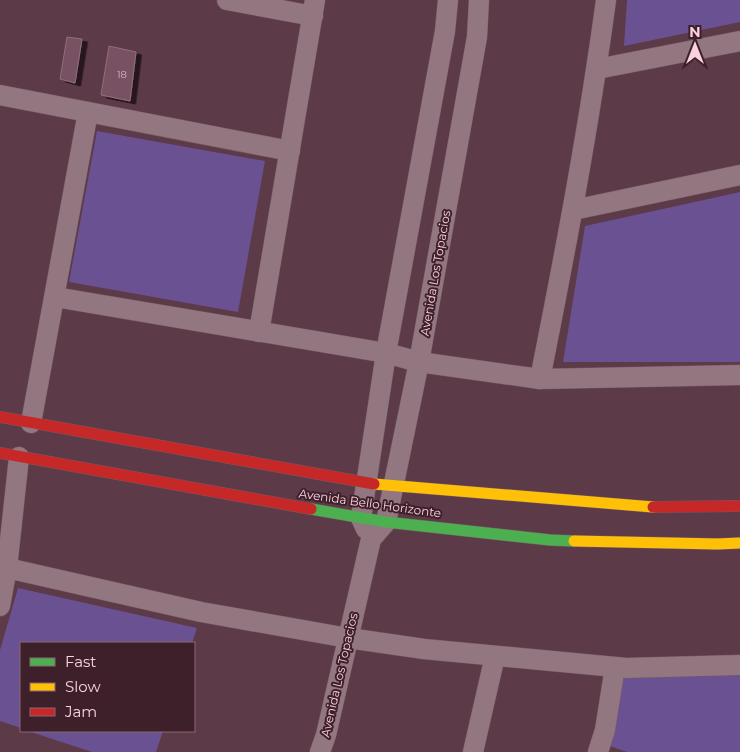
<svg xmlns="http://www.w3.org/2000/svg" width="740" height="752" viewBox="0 0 740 752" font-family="Montserrat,sans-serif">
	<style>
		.green { fill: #6a5192 }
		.building { fill: #785162; stroke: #8e707c; filter: url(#shadow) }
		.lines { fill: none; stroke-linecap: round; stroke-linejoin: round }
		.street-casing { stroke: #775864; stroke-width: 21 }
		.fast-casing { stroke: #775864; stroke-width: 12 }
		.slow-casing { stroke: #775864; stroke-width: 12 }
		.jam-casing { stroke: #775864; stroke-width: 12 }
		.street { stroke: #927680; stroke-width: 20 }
		.fast { stroke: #4caf50; stroke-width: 11 }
		.slow { stroke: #ffc107; stroke-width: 11 }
		.jam { stroke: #c62828; stroke-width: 11 }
		.labels { text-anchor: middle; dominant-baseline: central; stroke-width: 4; stroke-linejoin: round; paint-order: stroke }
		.number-label { font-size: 10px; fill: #dab2c0 }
		.street-label { font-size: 12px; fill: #fad2df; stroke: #3e202b }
	</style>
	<defs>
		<filter id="shadow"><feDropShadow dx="5.5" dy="3" stdDeviation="0" flood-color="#0009"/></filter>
	</defs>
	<rect width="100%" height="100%" fill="#5c3a48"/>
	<!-- green -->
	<g class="green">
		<polygon points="627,0 740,0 740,22 624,46"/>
		<polygon points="97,131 265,161 238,312 69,282"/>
		<polygon points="740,192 740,362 563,362 585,226"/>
		<polygon points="18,588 197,628 192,643 21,643 21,728 0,721 0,650"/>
		<polygon points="740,673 740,752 627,752 607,745 623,675"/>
		<polygon points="28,731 163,731 156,752 92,752"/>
	</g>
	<!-- building -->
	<g class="building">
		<polygon points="67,37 82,39 75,83 60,79"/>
		<polygon points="109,46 136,52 130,101 101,95"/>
	</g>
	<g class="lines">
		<!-- street casing -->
		<g class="street-casing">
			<g id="street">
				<polyline points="227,0 313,16"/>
				<polyline points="597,69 740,41"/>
				<polyline points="0,95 290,151"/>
				<polyline points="573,210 740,175"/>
				<polyline points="55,297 386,353 419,362 540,379 740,375"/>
				<polyline points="259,332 315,0"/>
				<path d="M 540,379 C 565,253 589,127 606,0"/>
				<polyline points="31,423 88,112"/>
				<polyline points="366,529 361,518 386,353 445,31 448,0"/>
				<polyline points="7,568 201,612 348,638 424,649 626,668 740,665"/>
				<polyline points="0,606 7,568 19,457"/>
				<polyline points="320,752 326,735 371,539 386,522 419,362 477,37 479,0"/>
				<polyline points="473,752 495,656"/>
				<polyline points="598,752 605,730 615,667"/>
			</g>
		</g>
		<!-- fast casing -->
		<g class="fast-casing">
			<polyline id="fast" points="311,509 386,522 550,540 574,541"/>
		</g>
		<!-- slow casing -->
		<g class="slow-casing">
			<g id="slow">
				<polyline points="374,484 653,507"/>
				<polyline points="574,541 718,544 740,543"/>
			</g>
		</g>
		<!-- jam casing -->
		<g class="jam-casing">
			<g id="jam">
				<polyline points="0,417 374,484"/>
				<polyline points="0,453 311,509"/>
				<polyline points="653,507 740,506"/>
			</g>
		</g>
		<!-- street -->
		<use href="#street" class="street"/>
		<!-- fast -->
		<use href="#fast" class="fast"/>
		<!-- slow -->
		<use href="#slow" class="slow"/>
		<!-- jam -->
		<use href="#jam" class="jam"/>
	</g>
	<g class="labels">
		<!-- number labels -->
		<g class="number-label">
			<text x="122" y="74">18</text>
		</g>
		<!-- street labels -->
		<g class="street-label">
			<text transform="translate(435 273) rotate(-80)">Avenida Los Topacios</text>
			<text transform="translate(370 503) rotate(8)">Avenida Bello Horizonte</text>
			<text transform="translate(339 675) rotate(-77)">Avenida Los Topacios</text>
		</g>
	</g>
	<!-- legend -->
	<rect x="20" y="642" width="175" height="90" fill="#3e202b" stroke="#896773"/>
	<rect x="30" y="658" width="25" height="8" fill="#4caf50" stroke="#896773"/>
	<text x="65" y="667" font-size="15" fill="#fad2df">Fast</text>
	<rect x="30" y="683" width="25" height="8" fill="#ffc107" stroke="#896773"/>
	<text x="65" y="692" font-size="15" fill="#fad2df">Slow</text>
	<rect x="30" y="708" width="25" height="8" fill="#c62828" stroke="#896773"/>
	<text x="65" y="717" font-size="15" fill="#fad2df">Jam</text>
	<!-- north arrow -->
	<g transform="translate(695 45)" stroke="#3e202b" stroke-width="4" paint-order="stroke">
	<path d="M0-4L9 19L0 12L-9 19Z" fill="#fad2df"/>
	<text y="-8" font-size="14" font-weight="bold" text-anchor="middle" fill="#fad2df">N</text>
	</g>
</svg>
